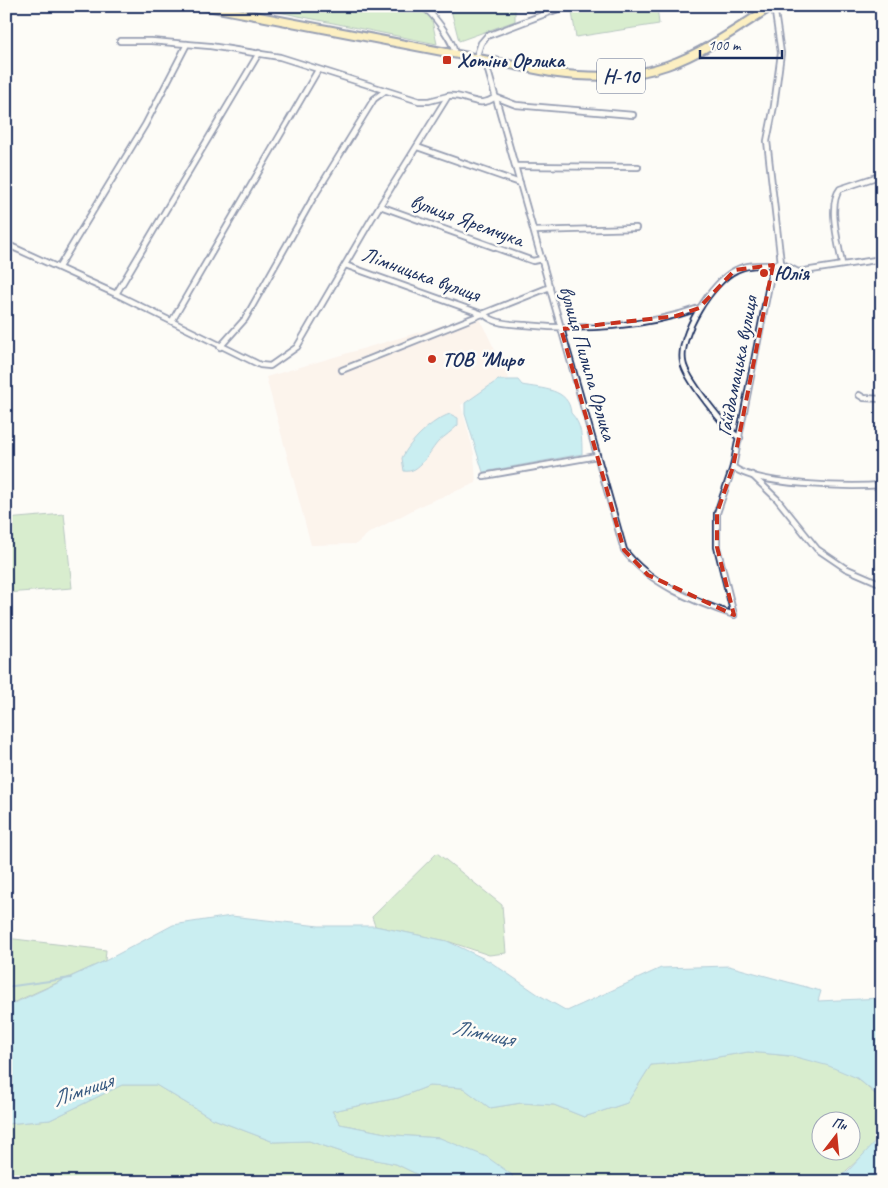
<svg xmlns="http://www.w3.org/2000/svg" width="888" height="1188" viewBox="0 0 888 1188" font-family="Caveat,sans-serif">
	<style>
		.built { fill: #faeade }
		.green { fill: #acdc9c; stroke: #64867d; fill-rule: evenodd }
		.water { fill: #8ddde9; stroke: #5f97b1 }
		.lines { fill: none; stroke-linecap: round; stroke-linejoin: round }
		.stream { stroke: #5f97b1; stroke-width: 2 }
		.minor-casing { stroke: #1b2f5e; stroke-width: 8 }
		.primary-casing { stroke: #1b2f5e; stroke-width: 11 }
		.minor { stroke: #fdfcf7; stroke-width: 4.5 }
		.primary { stroke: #fae180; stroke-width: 7 }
		.marked { fill: none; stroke: #c8321e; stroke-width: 4; stroke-dasharray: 10 6; stroke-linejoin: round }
		.poi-dot { fill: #c8321e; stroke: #fdfcf7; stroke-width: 2 }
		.labels { text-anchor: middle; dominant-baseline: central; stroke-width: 5; stroke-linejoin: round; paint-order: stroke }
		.shield { fill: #fdfcf7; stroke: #5f6c8c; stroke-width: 1 }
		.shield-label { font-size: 20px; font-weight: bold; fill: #1b2f5e }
		.poi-label { font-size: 21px; font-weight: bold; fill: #1b2f5e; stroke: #fdfcf7; text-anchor: start }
		.street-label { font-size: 21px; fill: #1b2f5e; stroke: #fdfcf7 }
		.water-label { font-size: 22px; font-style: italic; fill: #385a81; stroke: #fdfcf7 }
	</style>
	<rect width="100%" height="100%" fill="#fdfcf7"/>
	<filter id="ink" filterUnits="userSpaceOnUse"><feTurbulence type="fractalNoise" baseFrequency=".02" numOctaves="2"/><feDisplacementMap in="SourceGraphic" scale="10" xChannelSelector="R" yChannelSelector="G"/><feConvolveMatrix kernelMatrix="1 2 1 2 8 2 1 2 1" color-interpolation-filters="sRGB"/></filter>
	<g filter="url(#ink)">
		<!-- built -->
		<polygon class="built" points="478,315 509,379 498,380 461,405 474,453 476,483 424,504 369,533 356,544 311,545 266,377"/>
		<!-- green -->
		<g class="green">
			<polygon points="249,6 408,6 430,11 437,44"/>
			<polygon points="450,6 515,6 515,21 459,41"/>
			<polygon points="571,6 657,6 659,24 576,37"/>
			<polygon points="64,514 72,588 6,593 6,519"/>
			<polygon points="437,853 502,905 506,953 489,955 447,941 375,926 372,917"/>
			<polygon points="6,938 106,950 105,961 6,1006"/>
			<path d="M 748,1052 C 783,1055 828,1058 858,1079 C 866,1085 873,1094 882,1099 L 882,1138 L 834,1182 L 513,1182 L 512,1175 L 440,1138 L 395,1135 L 340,1124 L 332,1111 L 398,1098 L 429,1086 L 463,1088 L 490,1108 L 521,1103 L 554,1105 L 584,1117 L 627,1103 L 651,1065 L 688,1062 ZM 820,1120 L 850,1120 L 850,1150 L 820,1150 Z"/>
			<polygon points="122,1085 156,1085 211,1118 274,1142 309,1141 351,1155 396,1164 433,1182 6,1182 6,1124 50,1120"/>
		</g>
		<!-- water -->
		<g class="water">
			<path d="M 498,380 L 518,380 L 522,385 C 542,389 569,388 571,413 C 582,424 582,438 582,454 L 483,472 L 465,414 L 465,403 Z"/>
			<path d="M 450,414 L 458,418 L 458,425 C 452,431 445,436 439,441 C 430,450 420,474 404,471 L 402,458 C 410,441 432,420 450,414 Z"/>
			<polygon points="231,916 319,926 375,926 447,941 489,961 539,995 567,1011 661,968 729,966 821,991 818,1001 882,998 882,1099 857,1078 829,1066 792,1056 748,1052 688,1062 651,1065 627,1103 584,1117 554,1105 521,1103 490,1108 463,1088 429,1086 398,1098 332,1111 340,1124 395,1135 440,1138 487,1157 512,1175 513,1182 433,1182 396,1164 351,1155 309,1141 274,1142 211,1118 156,1085 122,1085 50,1120 6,1124 6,1007 105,961 173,925"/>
			<polygon points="882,1138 882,1182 834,1182 849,1170 876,1141"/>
		</g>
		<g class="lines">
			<!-- stream -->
			<polyline class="stream" points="6,987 71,978"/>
			<!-- minor casing -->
			<g class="minor-casing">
				<g id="minor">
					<path d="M 420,6 C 431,9 456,44 454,54"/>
					<polyline points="774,6 781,53 774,106 767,141 781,263"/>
					<polyline points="120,41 151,41 210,46 280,57 419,101 429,101 448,96"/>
					<polyline points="476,58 481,43 487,36 566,6"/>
					<path d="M 485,60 L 624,550 C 649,584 695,602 734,615"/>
					<polyline points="417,147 520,183"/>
					<polyline points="515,166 638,167"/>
					<polyline points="380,206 533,261 542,259"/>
					<polyline points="534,231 636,228"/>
					<path d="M 6,244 L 116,294 L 260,365 L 270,366 L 297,347 L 371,220 L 448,96 C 465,94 480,110 495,97 L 516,105 L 633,115"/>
					<polyline points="781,263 798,272 882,259"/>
					<path d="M 842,264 C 839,245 827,205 840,189 L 882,175"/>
					<path d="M 345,265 L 485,315 C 495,324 511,324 525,325 C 582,331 645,327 699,308"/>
					<polyline points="59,267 145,125 187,44"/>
					<polyline points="116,294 259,53"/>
					<polyline points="172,321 318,70"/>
					<polyline points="220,347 245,319 312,200 374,99 385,91"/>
					<polyline points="342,370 550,287"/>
					<polyline points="859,395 864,398 882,399"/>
					<path d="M 740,438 C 726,430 685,377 683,362 C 678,336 712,281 736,270 C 747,264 761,265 773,265"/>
					<path d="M 733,467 C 757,486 850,487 882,485"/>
					<polyline points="752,475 777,499 817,549 845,568 882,584"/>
					<polyline points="484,476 597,456"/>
					<polyline points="734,615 717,547 717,513 733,467 773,265 781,263"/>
				</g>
			</g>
			<!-- primary casing -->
			<g class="primary-casing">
				<path id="primary" d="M 205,6 L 554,73 C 655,86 691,59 772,6"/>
			</g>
			<!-- minor -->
			<use href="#minor" class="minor"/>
			<!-- primary -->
			<use href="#primary" class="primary"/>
		</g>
	</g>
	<!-- marked area -->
	<path d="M0 0H888V1188H0ZM 773,265 L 733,467 L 717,513 L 717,547 L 734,615 L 648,575 L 624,550 L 561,329 L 676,316 L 699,308 L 735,270 Z" fill="#fdfcf7" fill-opacity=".55" fill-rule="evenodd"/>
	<path class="marked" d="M 773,265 L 733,467 L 717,513 L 717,547 L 734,615 L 648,575 L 624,550 L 561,329 L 676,316 L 699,308 L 735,270 Z"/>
	<!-- markers -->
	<g class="poi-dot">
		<rect x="442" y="55" width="10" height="10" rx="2.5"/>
		<circle cx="764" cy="273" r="5"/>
		<circle cx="432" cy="359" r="5"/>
	</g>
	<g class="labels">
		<!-- shield labels -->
		<rect class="shield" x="597" y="58.5" width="48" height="35" rx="4"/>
		<g class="shield-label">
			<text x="621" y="76">Н-10</text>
		</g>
		<!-- poi labels -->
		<g class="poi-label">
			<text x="457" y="60">Хотінь Орлика</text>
			<text x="774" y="273">Юлія</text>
			<text x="442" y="359">ТОВ "Миро</text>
		</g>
		<!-- street labels -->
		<g class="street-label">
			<text transform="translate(467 220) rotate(20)">вулиця Яремчука</text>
			<text transform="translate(421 274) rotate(20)">Лімницька вулиця</text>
			<text transform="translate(588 363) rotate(74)">вулиця Пилипа Орлика</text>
			<text transform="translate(737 366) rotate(-79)">Гайдамацька вулиця</text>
		</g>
		<!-- water labels -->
		<g class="water-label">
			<text transform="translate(483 1033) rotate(12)">Лімниця</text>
			<text transform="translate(82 1090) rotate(-19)">Лімниця</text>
		</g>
	</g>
	<!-- margin -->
	<rect width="888" height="1188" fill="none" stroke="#fdfcf7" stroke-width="25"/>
	<rect x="12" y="12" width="863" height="1163" fill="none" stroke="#1b2f5e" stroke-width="2" filter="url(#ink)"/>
	<!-- north arrow -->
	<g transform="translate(836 1136) rotate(16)"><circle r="24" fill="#fdfcf7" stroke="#a3aaba"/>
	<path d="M0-4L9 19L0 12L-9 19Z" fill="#c8321e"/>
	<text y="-8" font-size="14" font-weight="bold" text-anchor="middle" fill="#1b2f5e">Пн</text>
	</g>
	<!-- scale -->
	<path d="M700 50v8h82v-8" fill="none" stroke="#1b2f5e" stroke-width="2.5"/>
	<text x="708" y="50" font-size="15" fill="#1b2f5e" stroke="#fdfcf7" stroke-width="4" paint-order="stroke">100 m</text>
</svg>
